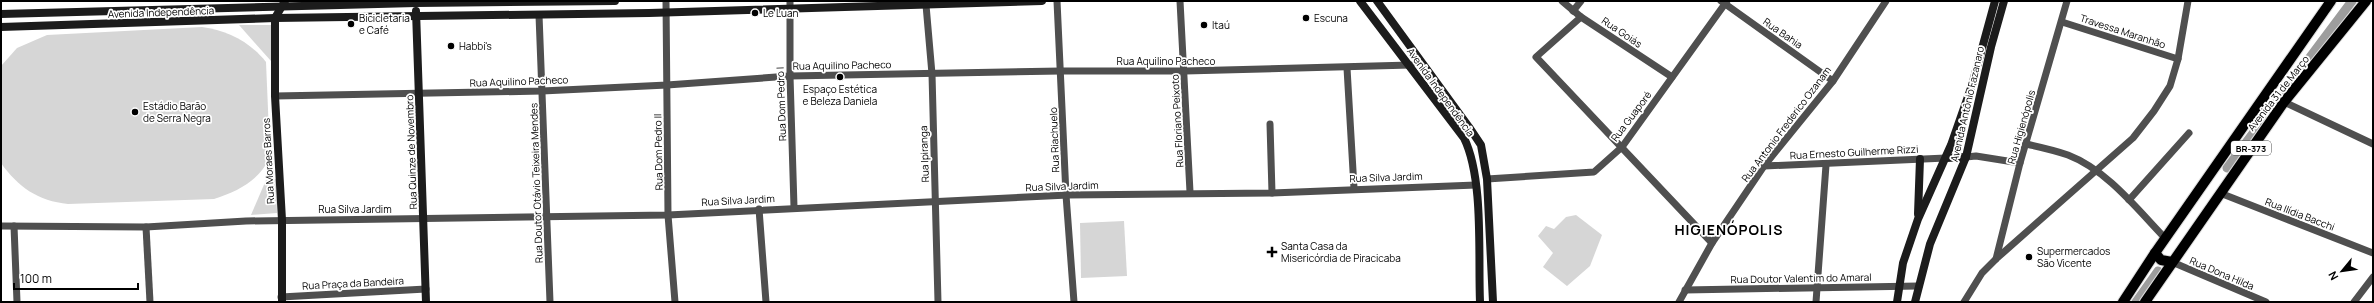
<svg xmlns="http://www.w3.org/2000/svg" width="2374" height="303" viewBox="0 0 2374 303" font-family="Manrope,sans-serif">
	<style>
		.green { fill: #d6d6d6 }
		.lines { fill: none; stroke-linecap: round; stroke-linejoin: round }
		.canal { stroke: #9d9d9d; stroke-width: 9 }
		.primary-casing { stroke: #dbdbdb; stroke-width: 12 }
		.street { stroke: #4f4f4f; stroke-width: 7 }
		.secondary { stroke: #1c1c1c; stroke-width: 8 }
		.primary { stroke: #000; stroke-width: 10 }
		.poi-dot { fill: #000; stroke: #fff; stroke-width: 1.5 }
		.labels { text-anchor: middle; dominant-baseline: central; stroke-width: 3.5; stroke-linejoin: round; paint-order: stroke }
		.shield { fill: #fff; stroke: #4c4c4c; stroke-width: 1 }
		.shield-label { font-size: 9px; font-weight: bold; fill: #000 }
		.street-label { font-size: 10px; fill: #000; stroke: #fff }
		.poi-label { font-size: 10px; fill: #000; stroke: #fff; text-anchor: start }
		.district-label { font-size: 14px; font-weight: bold; letter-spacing: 1px; fill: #000; stroke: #fff }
	</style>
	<rect width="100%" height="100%" fill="#fff"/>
	<!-- green -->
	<g class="green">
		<polygon points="239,25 272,25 271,61"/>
		<path d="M 202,27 C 227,30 250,42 266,62 L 270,157 C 259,181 238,191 214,199 L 68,204 C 38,201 18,187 1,163 L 1,66 L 17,48 L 47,35 Z"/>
		<polygon points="276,179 277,213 251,215 266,180"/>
		<polygon points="1576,215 1602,235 1590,266 1567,286 1543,267 1553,253 1538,236 1546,226 1554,229 1566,217"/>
		<polygon points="1124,221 1127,276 1081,278 1080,223"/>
	</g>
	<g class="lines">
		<!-- canal -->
		<g class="canal">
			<polyline points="2227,168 2352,1"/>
			<polyline points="2136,302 2158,271"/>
		</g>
		<!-- primary casing -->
		<g class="primary-casing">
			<g id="primary">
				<polyline points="2155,253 2161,260 2172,262"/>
				<polyline points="2123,302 2155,253 2331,1"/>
				<polyline points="2145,302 2284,102 2366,1"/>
			</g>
		</g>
		<!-- street -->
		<g class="street">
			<polyline points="666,1 668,215 675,302"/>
			<polyline points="790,1 790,76 794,207"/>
			<polyline points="1057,1 1066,195 1074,302"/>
			<polyline points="1180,1 1190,192"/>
			<polyline points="1562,1 1581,17 1672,77"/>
			<polyline points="1721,1 1833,81"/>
			<polyline points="926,5 932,74 938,302"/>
			<polyline points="1573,11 1581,1"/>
			<polyline points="539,15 550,302"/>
			<polyline points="1581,17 1536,57 1712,243"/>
			<polyline points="2062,22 2178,59"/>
			<polyline points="1347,68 1354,188"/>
			<polyline points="275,96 542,91 667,85 790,76 1061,71 1185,71 1411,65"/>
			<polyline points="2284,102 2373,144"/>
			<polyline points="1270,124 1272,193"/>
			<path d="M 2026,144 C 2040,147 2054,150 2068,155 C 2107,170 2137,209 2165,238"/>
			<polyline points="1966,157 1976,156 2020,163"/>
			<polyline points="1764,166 1946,158"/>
			<polyline points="1487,179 1594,172 1622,147 1727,1"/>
			<polyline points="2220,193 2373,253"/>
			<polyline points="2129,200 2189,133"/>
			<polyline points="759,209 766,302"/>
			<polyline points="1,226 146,227 246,221 668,215 1068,195 1272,193 1476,185"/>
			<polyline points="14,226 17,302"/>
			<polyline points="146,227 150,302"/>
			<polyline points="1996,259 2020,163 2067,1"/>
			<polyline points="2172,262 2266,302"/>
			<polyline points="1685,290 1918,286"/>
			<polyline points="281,297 426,289"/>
			<polyline points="1679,302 1712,243 1764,166 1833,81 1886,1"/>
			<polyline points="1816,302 1826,165"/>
			<polyline points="1964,302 1982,273 1996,259 2133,138 2154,111 2170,86 2178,59 2188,1"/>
			<polyline points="2354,302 2373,277"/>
		</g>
		<!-- secondary -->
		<g class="secondary">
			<path d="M 1360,1 L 1464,138 C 1484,179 1478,255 1480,302"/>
			<polyline points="1377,1 1469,127 1481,145 1487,179 1493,302"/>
			<polyline points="416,11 426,302"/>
			<polyline points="1,14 416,3 615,1"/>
			<polyline points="1,27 275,18 649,13 1042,1"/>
			<polyline points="1946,158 1966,157"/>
			<polyline points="1918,214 1920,159"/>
			<polyline points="282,302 282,220 275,96 275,18 285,1"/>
			<polyline points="1897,302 1903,263 1918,219 1951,145 1972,85 1995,1"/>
			<polyline points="1915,302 1930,244 1966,157 1991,47 2004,1"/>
		</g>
		<!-- primary -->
		<use href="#primary" class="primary"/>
	</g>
	<!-- markers -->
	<g class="poi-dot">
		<circle cx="755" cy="13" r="4"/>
		<circle cx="1306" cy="18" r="4"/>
		<circle cx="351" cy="24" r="4"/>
		<circle cx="1204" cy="25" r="4"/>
		<circle cx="451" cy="46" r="4"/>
		<circle cx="840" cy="77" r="4"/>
		<circle cx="135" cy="112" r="4"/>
		<path d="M1270 246h4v4h4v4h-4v4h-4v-4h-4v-4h4z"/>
		<circle cx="2029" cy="257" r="4"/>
	</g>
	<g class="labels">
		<!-- shield labels -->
		<rect class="shield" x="2231" y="141" width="40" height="14" rx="3"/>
		<g class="shield-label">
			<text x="2251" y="148">BR-373</text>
		</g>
		<!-- street labels -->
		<g class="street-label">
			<text transform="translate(161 12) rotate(-2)">Avenida Independência</text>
			<text transform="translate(2123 31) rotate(18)">Travessa Maranhão</text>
			<text transform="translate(1622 32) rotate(34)">Rua Goiás</text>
			<text transform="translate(1783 33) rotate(35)">Rua Bahia</text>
			<text x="1166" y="61">Rua Aquilino Pacheco</text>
			<text transform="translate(842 65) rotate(-1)">Rua Aquilino Pacheco</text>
			<text transform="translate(519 81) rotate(-2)">Rua Aquilino Pacheco</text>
			<text transform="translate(1441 92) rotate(54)">Avenida Independência</text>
			<text transform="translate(2278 93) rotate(-52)">Avenida 31 de Março</text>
			<text transform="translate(781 104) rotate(-92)">Rua Dom Pedro I</text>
			<text transform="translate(1967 104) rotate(-77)">Avenida Antônio Fazanaro</text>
			<text transform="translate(1631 116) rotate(-53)">Rua Guaporé</text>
			<text transform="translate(1177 121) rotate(-93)">Rua Floriano Peixoto</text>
			<text transform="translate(1786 124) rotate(-53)">Rua Antonio Frederico Ozanam</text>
			<text transform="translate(2021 127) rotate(-74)">Rua Higienópolis</text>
			<text transform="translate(1054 140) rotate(-92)">Rua Riachuelo</text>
			<text transform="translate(411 152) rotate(-92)">Rua Quinze de Novembro</text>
			<text transform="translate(658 152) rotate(-91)">Rua Dom Pedro II</text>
			<text transform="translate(1854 152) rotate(-3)">Rua Ernesto Guilherme Rizzi</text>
			<text transform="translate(924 154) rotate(-92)">Rua Ipiranga</text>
			<text transform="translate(268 161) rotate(-93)">Rua Moraes Barros</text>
			<text transform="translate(1386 177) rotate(-2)">Rua Silva Jardim</text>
			<text transform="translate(536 183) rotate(-92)">Rua Doutor Otávio Teixeira Mendes</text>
			<text transform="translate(1062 186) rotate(-2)">Rua Silva Jardim</text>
			<text transform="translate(738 200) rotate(-3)">Rua Silva Jardim</text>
			<text x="355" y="209">Rua Silva Jardim</text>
			<text transform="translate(2300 214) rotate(21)">Rua Ilídia Bacchi</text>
			<text transform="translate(2222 273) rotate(23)">Rua Dona Hilda</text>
			<text transform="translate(1801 278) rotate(-1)">Rua Doutor Valentim do Amaral</text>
			<text transform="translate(353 283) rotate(-3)">Rua Praça da Bandeira</text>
		</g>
		<!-- poi labels -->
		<g class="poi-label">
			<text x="763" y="13">Le Luan</text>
			<text x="359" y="18">Bicicletaria<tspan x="359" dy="12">e Café</tspan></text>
			<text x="1314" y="18">Escuna</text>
			<text x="1212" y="25">Itaú</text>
			<text x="459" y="46">Habbi's</text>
			<text x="840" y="89" text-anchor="middle">Espaço Estética<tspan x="840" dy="12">e Beleza Daniela</tspan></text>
			<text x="143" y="106">Estádio Barão<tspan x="143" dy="12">de Serra Negra</tspan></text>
			<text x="1281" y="246">Santa Casa da<tspan x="1281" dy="12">Misericórdia de Piracicaba</tspan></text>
			<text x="2037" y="251">Supermercados<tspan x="2037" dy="12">São Vicente</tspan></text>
		</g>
		<!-- district labels -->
		<g class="district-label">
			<text x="1729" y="229">HIGIENÓPOLIS</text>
		</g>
	</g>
	<!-- border -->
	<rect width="2374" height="303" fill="none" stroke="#000000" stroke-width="4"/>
	<!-- north arrow -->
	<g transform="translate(2342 271) rotate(241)" stroke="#ffffff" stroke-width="3" paint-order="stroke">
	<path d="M0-3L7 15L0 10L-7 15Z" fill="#000000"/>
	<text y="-6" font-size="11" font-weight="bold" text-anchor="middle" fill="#000000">N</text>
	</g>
	<!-- scale -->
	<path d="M14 283v6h124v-6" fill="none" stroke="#000000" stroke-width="2"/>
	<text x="20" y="283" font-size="12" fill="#000000" stroke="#ffffff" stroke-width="3" paint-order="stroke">100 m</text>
</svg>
